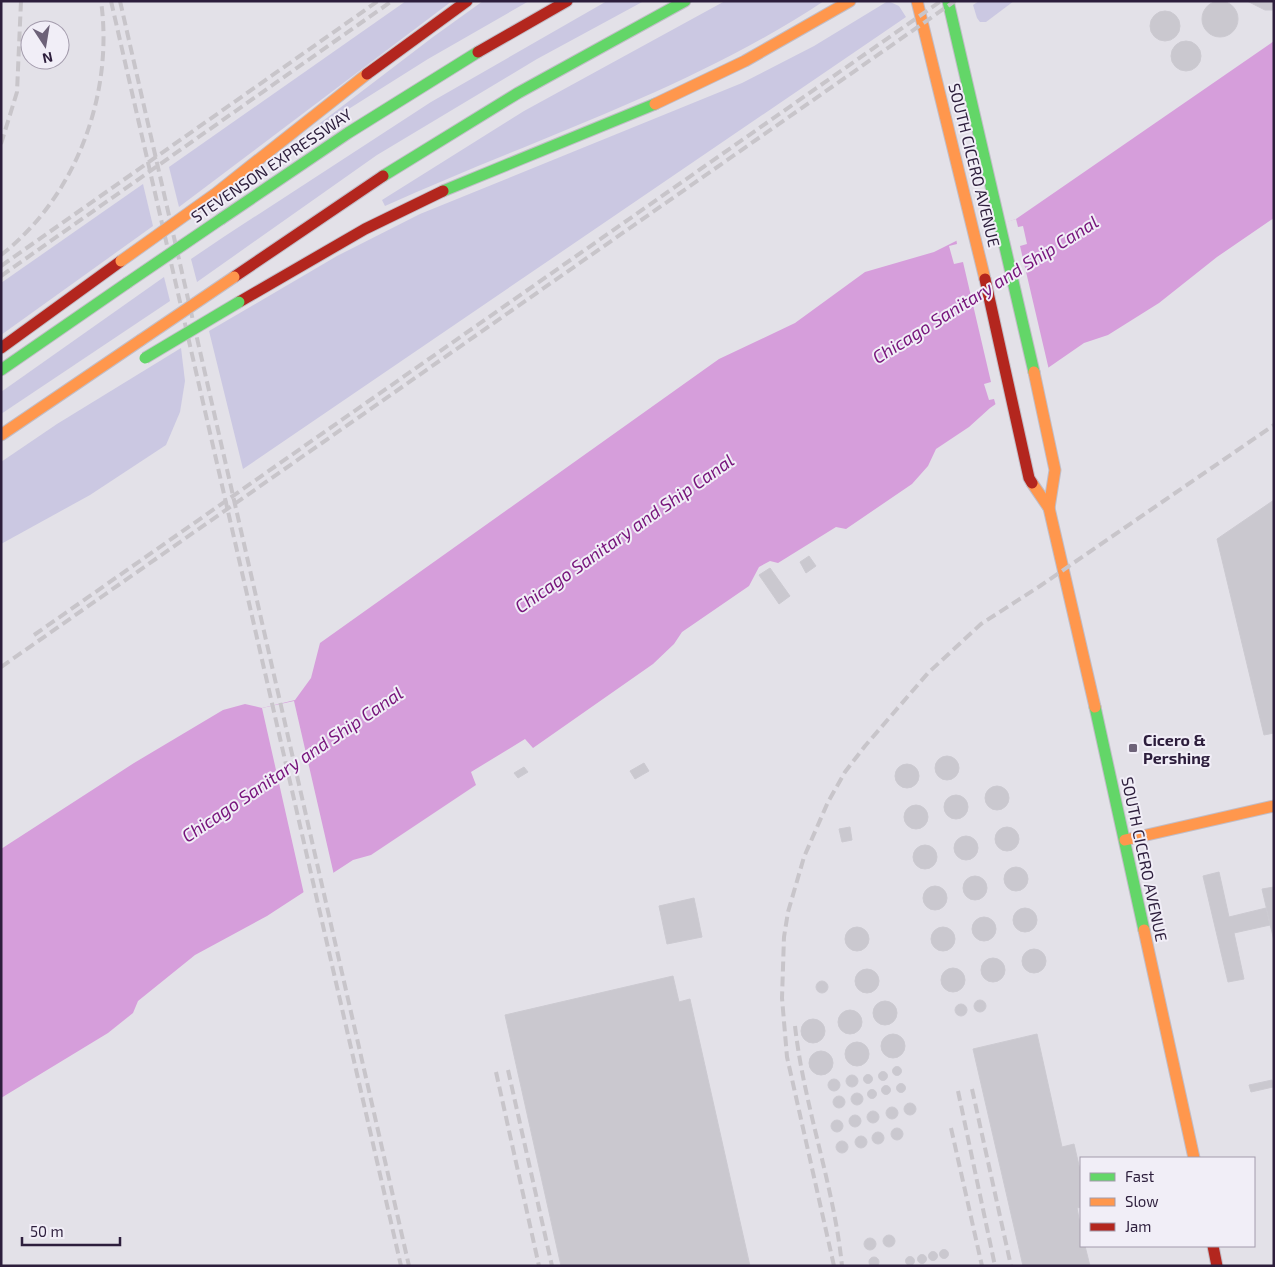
<svg xmlns="http://www.w3.org/2000/svg" width="1275" height="1267" viewBox="0 0 1275 1267" font-family="'Exo 2',sans-serif">
	<style>
		.green { fill: #cbc8e2 }
		.water { fill: #d69edb; fill-rule: evenodd }
		.pier { fill: #e3e1e8; fill-rule: evenodd }
		.building { fill: #cac8cf; stroke: #cccad1 }
		.lines { fill: none; stroke-linecap: round; stroke-linejoin: round }
		.fast-casing { stroke: #c1bdc7; stroke-width: 13 }
		.slow-casing { stroke: #c1bdc7; stroke-width: 13 }
		.jam-casing { stroke: #c1bdc7; stroke-width: 13 }
		.fast { stroke: #63d668; stroke-width: 11 }
		.slow { stroke: #ff974d; stroke-width: 11 }
		.jam { stroke: #b3261e; stroke-width: 11 }
		.rail { stroke: #c8c5ca; stroke-width: 4; stroke-dasharray: 10 5; stroke-linecap: butt }
		.fast-bridge-casing { stroke: #c3bfc9; stroke-width: 13; stroke-linecap: butt }
		.slow-bridge-casing { stroke: #c3bfc9; stroke-width: 13; stroke-linecap: butt }
		.fast-bridge { stroke: #63d668; stroke-width: 11 }
		.slow-bridge { stroke: #ff974d; stroke-width: 11 }
		.poi-dot { fill: #6d6278; stroke: #f1eef7; stroke-width: 2 }
		.labels { text-anchor: middle; dominant-baseline: central; stroke-width: 4; stroke-linejoin: round; paint-order: stroke }
		.street-label { font-size: 16px; fill: #2d1e3c; stroke: #f1eef7 }
		.poi-label { font-size: 16px; font-weight: bold; fill: #2d1e3c; stroke: #f1eef7; text-anchor: start }
		.water-label { font-size: 18px; font-style: italic; fill: #77147b; stroke: #f1eef7 }
	</style>
	<rect width="100%" height="100%" fill="#e3e1e8"/>
	<!-- green -->
	<g class="green">
		<polygon points="406,1 452,1 179,207 169,167"/>
		<polygon points="483,1 529,1 428,59 320,127 319,124 433,37"/>
		<polygon points="607,1 644,1 537,59 377,155 197,282 191,259 225,236 431,102"/>
		<path d="M 725,1 L 824,1 C 688,91 533,139 385,206 L 382,200 L 524,111 Z"/>
		<polygon points="888,1 899,6 906,17 243,469 209,331 337,256 420,214 742,83 814,46"/>
		<polygon points="979,1 1014,1 986,22 980,22 977,18 973,5"/>
		<polygon points="143,184 153,226 1,335 1,283"/>
		<polygon points="164,277 170,301 1,414 1,392"/>
		<polygon points="181,348 185,381 180,412 166,445 90,495 1,544 1,462 57,424"/>
	</g>
	<!-- water -->
	<path class="water" d="M 1274,41 L 1274,218 L 1217,257 L 1159,303 L 1108,335 L 1084,343 L 990,408 L 969,427 L 936,449 L 928,466 L 912,484 L 846,529 L 836,527 L 778,563 L 770,561 L 759,567 L 749,586 L 682,632 L 674,644 L 653,664 L 533,748 L 525,739 L 471,772 L 476,785 L 371,855 L 353,860 L 267,916 L 195,955 L 138,1001 L 133,1013 L 108,1033 L 1,1098 L 1,849 L 134,763 L 223,710 L 245,704 L 262,708 L 295,700 L 311,678 L 320,643 L 719,359 L 795,323 L 865,272 L 934,252 L 962,238 L 1016,219 ZM 301,789 L 314,796 L 315,810 L 304,819 L 290,815 L 286,801 L 296,790 Z"/>
	<!-- pier -->
	<g class="pier">
		<polygon points="1016,219 1018,227 1023,226 1027,244 1020,246 1049,370 996,406 994,399 989,400 984,384 991,382 963,262 954,264 949,246 957,244 956,238 961,236"/>
		<path d="M 294,701 L 334,875 L 304,894 L 262,708 ZM 301,792 L 309,794 L 313,801 L 310,813 L 303,816 L 292,813 L 289,806 L 293,795 Z"/>
	</g>
	<!-- building -->
	<g class="building">
		<circle cx="1220" cy="19" r="18"/>
		<polygon points="1247,1 1274,1 1274,10 1265,10"/>
		<circle cx="1165" cy="26" r="15"/>
		<circle cx="1186" cy="56" r="15"/>
		<polygon points="1274,500 1274,733 1264,735 1217,539"/>
		<polygon points="809,556 816,566 806,573 800,562"/>
		<polygon points="770,568 790,596 779,604 759,575"/>
		<circle cx="947" cy="768" r="12"/>
		<polygon points="644,763 649,771 635,779 630,771"/>
		<circle cx="907" cy="776" r="12"/>
		<polygon points="524,767 528,772 518,778 514,773"/>
		<circle cx="997" cy="798" r="12"/>
		<circle cx="956" cy="807" r="12"/>
		<circle cx="916" cy="817" r="12"/>
		<circle cx="1007" cy="839" r="12"/>
		<polygon points="850,827 852,840 842,842 839,829"/>
		<circle cx="966" cy="848" r="12"/>
		<circle cx="925" cy="857" r="12"/>
		<circle cx="1016" cy="879" r="12"/>
		<polygon points="1219,872 1229,917 1266,908 1270,925 1234,933 1244,979 1228,982 1203,876"/>
		<circle cx="975" cy="888" r="12"/>
		<circle cx="935" cy="898" r="12"/>
		<polygon points="1274,887 1274,941 1262,889"/>
		<polygon points="694,898 702,937 667,944 659,906"/>
		<circle cx="1025" cy="920" r="12"/>
		<circle cx="984" cy="929" r="12"/>
		<circle cx="857" cy="939" r="12"/>
		<circle cx="943" cy="939" r="12"/>
		<circle cx="1034" cy="961" r="12"/>
		<circle cx="993" cy="970" r="12"/>
		<circle cx="953" cy="980" r="12"/>
		<circle cx="867" cy="981" r="12"/>
		<polygon points="673,976 679,1002 690,999 750,1266 561,1266 505,1015"/>
		<circle cx="822" cy="987" r="6"/>
		<circle cx="980" cy="1006" r="6"/>
		<circle cx="885" cy="1013" r="12"/>
		<circle cx="961" cy="1010" r="6"/>
		<circle cx="850" cy="1022" r="12"/>
		<circle cx="813" cy="1031" r="12"/>
		<circle cx="893" cy="1046" r="12"/>
		<polygon points="1037,1034 1062,1147 1074,1144 1081,1174 1081,1207 1077,1208 1081,1229 1081,1246 1085,1246 1090,1266 1023,1266 973,1049"/>
		<circle cx="857" cy="1054" r="12"/>
		<circle cx="821" cy="1063" r="12"/>
		<circle cx="897" cy="1071" r="4.5"/>
		<circle cx="883" cy="1076" r="4.5"/>
		<circle cx="868" cy="1079" r="4.5"/>
		<circle cx="852" cy="1081" r="6"/>
		<circle cx="834" cy="1085" r="6"/>
		<polygon points="1272,1080 1273,1087 1251,1092 1249,1085"/>
		<circle cx="901" cy="1088" r="4.5"/>
		<circle cx="886" cy="1090" r="4.5"/>
		<circle cx="872" cy="1094" r="4.5"/>
		<circle cx="857" cy="1099" r="6"/>
		<circle cx="839" cy="1102" r="6"/>
		<circle cx="910" cy="1109" r="6"/>
		<circle cx="892" cy="1113" r="6"/>
		<circle cx="873" cy="1117" r="6"/>
		<circle cx="855" cy="1121" r="6"/>
		<circle cx="837" cy="1126" r="6"/>
		<circle cx="897" cy="1134" r="6"/>
		<circle cx="878" cy="1138" r="6"/>
		<circle cx="861" cy="1142" r="6"/>
		<circle cx="842" cy="1147" r="6"/>
		<circle cx="889" cy="1241" r="6"/>
		<circle cx="870" cy="1244" r="6"/>
		<circle cx="944" cy="1254" r="4.5"/>
		<circle cx="933" cy="1256" r="4.5"/>
		<circle cx="922" cy="1259" r="4.5"/>
		<circle cx="910" cy="1261" r="4.5"/>
		<circle cx="874" cy="1262" r="5"/>
	</g>
	<g class="lines">
		<!-- fast casing -->
		<g class="fast-casing">
			<g id="fast">
				<polyline points="948,1 1034,372"/>
				<polyline points="383,176 518,93 685,1"/>
				<polyline points="443,191 655,104"/>
				<polyline points="221,219 348,133 478,52"/>
				<polyline points="1,370 127,283"/>
				<polyline points="1095,707 1144,930"/>
			</g>
		</g>
		<!-- slow casing -->
		<g class="slow-casing">
			<g id="slow">
				<polyline points="917,1 985,279"/>
				<polyline points="655,104 745,61 850,1"/>
				<polyline points="215,194 367,74"/>
				<polyline points="1034,372 1055,470 1049,508"/>
				<polyline points="1,435 141,340"/>
				<polyline points="1032,483 1049,508 1095,707"/>
				<polyline points="1125,840 1274,806"/>
				<polyline points="1144,930 1194,1158"/>
			</g>
		</g>
		<!-- jam casing -->
		<g class="jam-casing">
			<g id="jam">
				<polyline points="478,52 567,1"/>
				<polyline points="367,74 467,1"/>
				<polyline points="234,277 383,176"/>
				<polyline points="985,279 1029,478 1032,483"/>
				<polyline points="239,302 365,229 443,191"/>
				<polyline points="1,348 121,261"/>
				<polyline points="1213,1246 1217,1266"/>
			</g>
		</g>
		<!-- fast -->
		<use href="#fast" class="fast"/>
		<!-- slow -->
		<use href="#slow" class="slow"/>
		<!-- jam -->
		<use href="#jam" class="jam"/>
		<!-- rail -->
		<g class="rail">
			<polyline points="111,1 401,1266"/>
			<polyline points="120,1 409,1266"/>
			<polyline points="1,144 17,92 21,1"/>
			<path d="M 1,255 C 76,197 114,94 101,1"/>
			<polyline points="1,266 378,1"/>
			<polyline points="1,276 392,1"/>
			<polyline points="34,635 941,1"/>
			<polyline points="1,667 955,1"/>
			<path d="M 795,1026 C 804,1107 834,1185 842,1266"/>
			<polyline points="508,1070 552,1266"/>
			<polyline points="496,1072 539,1266"/>
			<polyline points="972,1089 1011,1266"/>
			<polyline points="958,1091 995,1266"/>
			<polyline points="951,1128 982,1266"/>
			<polyline points="834,1266 787,1057 782,998 784,937 788,912 804,857 828,802 845,772 865,746 928,673 981,624 1040,586 1274,425"/>
		</g>
		<!-- fast-bridge casing -->
		<g class="fast-bridge-casing">
			<g id="fast-bridge">
				<polyline points="127,283 221,219"/>
				<polyline points="145,358 239,302"/>
			</g>
		</g>
		<!-- slow-bridge casing -->
		<g class="slow-bridge-casing">
			<g id="slow-bridge">
				<polyline points="121,261 215,194"/>
				<polyline points="141,340 234,277"/>
			</g>
		</g>
		<!-- fast-bridge -->
		<use href="#fast-bridge" class="fast-bridge"/>
		<!-- slow-bridge -->
		<use href="#slow-bridge" class="slow-bridge"/>
	</g>
	<!-- markers -->
	<rect class="poi-dot" x="1128" y="743" width="10" height="10" rx="2.5"/>
	<g class="labels">
		<!-- street labels -->
		<g class="street-label">
			<text transform="translate(271 165) rotate(-34)">STEVENSON EXPRESSWAY</text>
			<text transform="translate(975 165) rotate(76)">SOUTH CICERO AVENUE</text>
			<text transform="translate(1145 859) rotate(78)">SOUTH CICERO AVENUE</text>
		</g>
		<!-- poi labels -->
		<g class="poi-label">
			<text x="1143" y="739">Cicero &amp;<tspan x="1143" dy="18">Pershing</tspan></text>
		</g>
		<!-- water labels -->
		<g class="water-label">
			<text transform="translate(985 289) rotate(-32)">Chicago Sanitary and Ship Canal</text>
			<text transform="translate(624 533) rotate(-35)">Chicago Sanitary and Ship Canal</text>
			<text transform="translate(292 764) rotate(-34)">Chicago Sanitary and Ship Canal</text>
		</g>
	</g>
	<!-- border -->
	<rect width="1275" height="1267" fill="none" stroke="#2d1e3c" stroke-width="5"/>
	<!-- legend -->
	<rect x="1080" y="1157" width="175" height="90" fill="#f1eef7" stroke="#a39bac"/>
	<rect x="1090" y="1173" width="25" height="8" fill="#63d668" stroke="#a39bac"/>
	<text x="1125" y="1182" font-size="15" fill="#2d1e3c">Fast</text>
	<rect x="1090" y="1198" width="25" height="8" fill="#ff974d" stroke="#a39bac"/>
	<text x="1125" y="1207" font-size="15" fill="#2d1e3c">Slow</text>
	<rect x="1090" y="1223" width="25" height="8" fill="#b3261e" stroke="#a39bac"/>
	<text x="1125" y="1232" font-size="15" fill="#2d1e3c">Jam</text>
	<!-- north arrow -->
	<g transform="translate(45 45) rotate(168)"><circle r="24" fill="#f1eef7" stroke="#a39bac"/>
	<path d="M0-4L9 19L0 12L-9 19Z" fill="#6d6278"/>
	<text y="-8" font-size="14" font-weight="bold" text-anchor="middle" fill="#2d1e3c">N</text>
	</g>
	<!-- scale -->
	<path d="M22 1237v8h98v-8" fill="none" stroke="#2d1e3c" stroke-width="2.5"/>
	<text x="30" y="1237" font-size="15" fill="#2d1e3c" stroke="#f1eef7" stroke-width="4" paint-order="stroke">50 m</text>
</svg>
